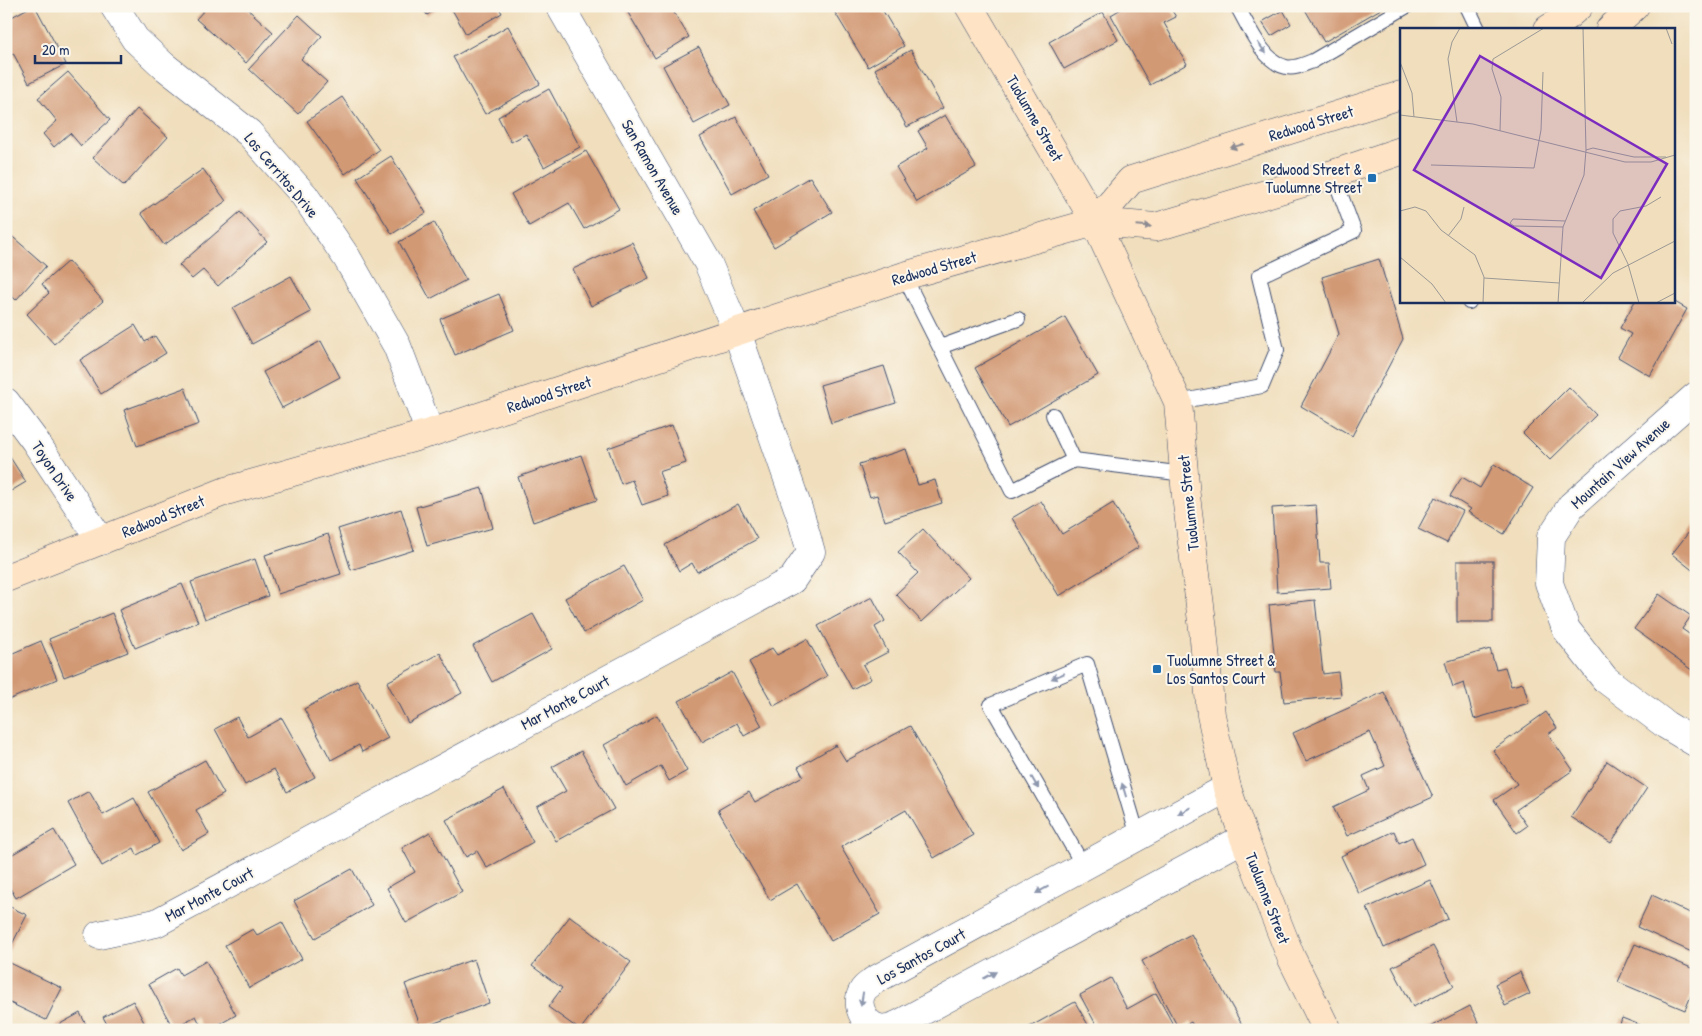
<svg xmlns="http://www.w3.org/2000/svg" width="1702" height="1036" viewBox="0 0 1702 1036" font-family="'Patrick Hand',sans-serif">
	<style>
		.building { fill: #d29974 }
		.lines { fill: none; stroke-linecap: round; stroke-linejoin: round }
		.lane-casing { stroke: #3b496c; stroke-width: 16 }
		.street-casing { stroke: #3b496c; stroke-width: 29 }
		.secondary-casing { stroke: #3b496c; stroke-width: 29 }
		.lane { stroke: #fff; stroke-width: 14 }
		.street { stroke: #fff; stroke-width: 28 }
		.secondary { stroke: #fee4c5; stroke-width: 28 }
		.oneway { fill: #8d97ae }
		.oneway2 { fill: #8c8a92 }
		.poi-dot { fill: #1f6fb2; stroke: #fbf7ec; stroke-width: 2 }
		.labels { text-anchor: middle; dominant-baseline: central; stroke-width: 4; stroke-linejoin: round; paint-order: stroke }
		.street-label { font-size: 16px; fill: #1b2f5e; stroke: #fbf7ec }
		.poi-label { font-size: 16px; fill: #1b2f5e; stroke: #fbf7ec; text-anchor: end }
		.inset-road { fill: none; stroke: #9b9896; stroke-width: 1 }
		.view { fill: #7b2cbf; fill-opacity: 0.15; stroke: #7b2cbf; stroke-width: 2.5 }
		.inset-edge { fill: none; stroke: #1b2f5e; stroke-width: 2.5 }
	</style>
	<rect width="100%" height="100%" fill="#fbf7ec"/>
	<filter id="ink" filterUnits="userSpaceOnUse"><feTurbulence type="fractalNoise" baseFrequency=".02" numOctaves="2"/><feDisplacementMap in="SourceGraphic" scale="10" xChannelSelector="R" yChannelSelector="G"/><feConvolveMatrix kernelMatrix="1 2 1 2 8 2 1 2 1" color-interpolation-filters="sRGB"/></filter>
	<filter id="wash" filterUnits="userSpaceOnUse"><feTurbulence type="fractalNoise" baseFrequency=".0096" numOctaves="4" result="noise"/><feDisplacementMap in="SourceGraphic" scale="20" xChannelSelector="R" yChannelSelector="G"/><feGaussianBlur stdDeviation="1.12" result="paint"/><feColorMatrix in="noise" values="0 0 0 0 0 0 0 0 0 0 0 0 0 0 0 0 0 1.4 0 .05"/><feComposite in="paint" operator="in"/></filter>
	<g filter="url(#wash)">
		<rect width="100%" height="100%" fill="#f0debc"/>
		<g id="blocks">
			<!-- building -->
			<g class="building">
				<polygon points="32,6 35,6 66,64 29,83 13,53 6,57 6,20"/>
				<polygon points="208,6 244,6 273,32 246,63 196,19"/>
				<polygon points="421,6 441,6 427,15"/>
				<polygon points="450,6 498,6 502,13 466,34"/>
				<polygon points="624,6 670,6 689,37 655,58"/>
				<polygon points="841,6 880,6 904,46 868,67 834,11"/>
				<polygon points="1126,6 1169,6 1176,17 1164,23 1187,64 1150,85 1111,15"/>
				<polygon points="1303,6 1386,6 1324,42"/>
				<polygon points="1283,10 1291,24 1271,36 1262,22"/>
				<polygon points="1103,12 1118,40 1064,69 1049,42"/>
				<polygon points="299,15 322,36 301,59 327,82 298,114 249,69"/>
				<polygon points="508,26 540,84 485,114 453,57"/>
				<polygon points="699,47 730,105 694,124 663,66"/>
				<polygon points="911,50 943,108 907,127 875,69"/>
				<polygon points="68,72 110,120 81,146 70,133 54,147 43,134 57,121 38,98"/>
				<polygon points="549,89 580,147 544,167 526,134 511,142 498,117"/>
				<polygon points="342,97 379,150 345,174 307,121"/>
				<polygon points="137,109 168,137 124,186 93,158"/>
				<polygon points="945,115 976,167 917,202 896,167 928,148 918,131"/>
				<polygon points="736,117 768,174 732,194 700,137"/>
				<polygon points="586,151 619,209 584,229 569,203 529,226 511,194"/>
				<polygon points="391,156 426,213 392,234 357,178"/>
				<polygon points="203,169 226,201 164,245 141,213"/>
				<polygon points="810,177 832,212 774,247 753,211"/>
				<polygon points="240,212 267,242 218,286 203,270 192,279 179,265"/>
				<polygon points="434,222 466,280 430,299 399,242"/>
				<polygon points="6,231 46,266 16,300 6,291"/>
				<polygon points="632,242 649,278 591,306 573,269"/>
				<polygon points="1379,259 1403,339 1352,436 1301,406 1339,334 1322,277"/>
				<polygon points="68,261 103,301 54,344 27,314 49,293 42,284"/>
				<polygon points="291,276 311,312 252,344 233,308"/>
				<polygon points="499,294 514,330 455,355 440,319"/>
				<polygon points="1635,301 1673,301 1687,309 1650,376 1618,357 1631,334 1620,328"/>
				<polygon points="1065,317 1098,375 1008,427 975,368"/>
				<polygon points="135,325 145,342 155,336 166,353 101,394 80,360"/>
				<polygon points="321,341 340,377 282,408 263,372"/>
				<polygon points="884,366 896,403 831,423 820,385"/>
				<polygon points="1569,387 1596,415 1550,460 1523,433"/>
				<polygon points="185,388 199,424 137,446 124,410"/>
				<polygon points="672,425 686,463 659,472 668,496 642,505 632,480 621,484 608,448"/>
				<polygon points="906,449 918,485 935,480 942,503 885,521 877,495 870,497 859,464"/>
				<polygon points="6,451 26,482 6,494"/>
				<polygon points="581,455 597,500 533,522 518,477"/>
				<polygon points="1494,464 1533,488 1504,534 1468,512 1471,509 1450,496 1462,477 1480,488"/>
				<polygon points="482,488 493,528 427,546 416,507"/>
				<polygon points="1435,497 1463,511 1447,543 1418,529"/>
				<polygon points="1041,501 1062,534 1113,503 1139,547 1059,596 1012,518"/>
				<polygon points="738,504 757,539 697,572 692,563 679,571 665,545"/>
				<polygon points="1316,505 1320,563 1329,563 1331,588 1277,592 1272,508"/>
				<polygon points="401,509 414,550 351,570 338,529"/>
				<polygon points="1695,524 1696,525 1696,573 1672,554"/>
				<polygon points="923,529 969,578 922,622 896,594 918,573 898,552"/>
				<polygon points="328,534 341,574 278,594 265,555"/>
				<polygon points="255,559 268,596 205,619 191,582"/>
				<rect x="1457" y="561" width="36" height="61"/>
				<polygon points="624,566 643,600 584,633 565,598"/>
				<polygon points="182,584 198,622 135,648 119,610"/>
				<polygon points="1659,594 1691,616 1682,629 1696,639 1696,673 1634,629"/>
				<polygon points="872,597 885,621 875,627 888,652 863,665 871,679 852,689 818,626"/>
				<polygon points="1315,600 1323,674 1338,672 1341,696 1284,702 1280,672 1276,672 1269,605"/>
				<polygon points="112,613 128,652 64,677 49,639"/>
				<polygon points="533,614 552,649 492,682 473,646"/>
				<polygon points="807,639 827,676 774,706 749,662 772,648 777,655"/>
				<polygon points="41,641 57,679 6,701 6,656"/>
				<polygon points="1490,649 1496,669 1505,667 1511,686 1523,683 1529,703 1474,719 1464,683 1453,687 1445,662"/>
				<polygon points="440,653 462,693 408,723 387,682"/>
				<polygon points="732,672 762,726 744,736 737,723 702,742 679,701"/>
				<polygon points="357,680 388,738 362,752 359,745 331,760 304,709"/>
				<polygon points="1384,692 1433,797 1347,836 1333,807 1369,790 1363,776 1385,766 1370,732 1306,761 1293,733"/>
				<polygon points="1546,712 1557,728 1548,734 1573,770 1516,810 1527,826 1517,833 1494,800 1517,784 1493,750"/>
				<polygon points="657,715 687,771 669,781 661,766 626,786 604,745"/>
				<polygon points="237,717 248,737 282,718 315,777 287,792 274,769 245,785 215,729"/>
				<polygon points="910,726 973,835 934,858 906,810 841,847 880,914 831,941 797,884 770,900 718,810 749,792 755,802 803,776 798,767 836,745 846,761"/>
				<polygon points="581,751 614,809 556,841 537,807 566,791 552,767"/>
				<polygon points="205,760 224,794 196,810 209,834 181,850 148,792"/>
				<polygon points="1607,761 1647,788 1611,843 1571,817"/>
				<polygon points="504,789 533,842 487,868 477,851 466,857 446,820"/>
				<polygon points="89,791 103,815 134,798 159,843 137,855 134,848 102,866 68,803"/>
				<polygon points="54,830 74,864 16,898 6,882 6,858"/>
				<polygon points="1394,831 1399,843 1412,837 1424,864 1359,894 1341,856"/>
				<polygon points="430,832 462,892 406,923 387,888 415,872 402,848"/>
				<polygon points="352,869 372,905 315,938 294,901"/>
				<polygon points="1430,880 1448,919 1384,948 1367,908"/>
				<polygon points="1652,895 1690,913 1694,903 1696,903 1696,954 1637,927"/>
				<polygon points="6,905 27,915 6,956"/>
				<polygon points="570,916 631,962 580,1030 548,1007 562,988 532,966"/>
				<polygon points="282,922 302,959 249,988 225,945 253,929 257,935"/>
				<polygon points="1191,934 1245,1030 1196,1030 1191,1022 1179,1029 1142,961"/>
				<polygon points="1635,944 1696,970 1696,984 1685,1010 1618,982"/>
				<polygon points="1433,946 1454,986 1413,1007 1392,967"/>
				<polygon points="474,959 489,1003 421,1028 405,984"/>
				<polygon points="6,961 62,988 46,1020 6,1001"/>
				<polygon points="206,961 236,1015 209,1030 203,1030 196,1016 173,1028 149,984 177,968 181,975"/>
				<polygon points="1520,972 1530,994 1505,1006 1495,984"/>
				<polygon points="1111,978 1127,1009 1156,993 1176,1030 1099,1030 1080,995"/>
				<polygon points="133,1001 148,1030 102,1030 108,1026 103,1017"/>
				<polygon points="1075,1002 1091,1030 1024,1030"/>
				<polygon points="1470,1006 1482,1030 1424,1030"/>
				<polygon points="80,1013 89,1030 49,1030"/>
				<polygon points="1622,1018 1653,1030 1618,1030"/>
			</g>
		</g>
	</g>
	<g filter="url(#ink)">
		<use href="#blocks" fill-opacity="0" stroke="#3b496c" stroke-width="1"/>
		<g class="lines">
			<!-- lane casing -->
			<g class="lane-casing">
				<g id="lane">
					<path d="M 1237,6 C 1248,25 1263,62 1286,67 C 1296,69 1304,64 1313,61 L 1407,6"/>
					<polyline points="1467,6 1478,29"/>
					<polyline points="904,276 1012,491 1074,460 1184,474"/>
					<polyline points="1469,301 1469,302"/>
					<polyline points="940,347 1018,319"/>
					<polyline points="1178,402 1262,386 1277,350 1259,276 1354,231 1333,174"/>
					<polyline points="1053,415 1074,460"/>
					<polyline points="1084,867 991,705 1087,664 1138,836"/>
				</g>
			</g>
			<!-- street casing -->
			<g class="street-casing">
				<g id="street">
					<polyline points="114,6 135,39 164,66 249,133 304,195 347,258 397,346 430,433"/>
					<polyline points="1696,396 1571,506 1551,537 1549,583 1566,629 1605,679 1666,725 1696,743"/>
					<polyline points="6,402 35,441 101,541"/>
					<path d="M 1227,788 L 873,981 C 871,984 866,986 864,989 C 852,1005 867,1032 887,1028 C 891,1028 895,1026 899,1024 L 1244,838"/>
					<polyline points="99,935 156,923 792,580 811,552 801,517 737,332 708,263 560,6"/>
				</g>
			</g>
			<!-- secondary casing -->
			<g class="secondary-casing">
				<g id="secondary">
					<polyline points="969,6 1095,222 1178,402 1186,496 1203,629 1211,715 1227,788 1244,838 1291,957 1327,1030"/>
					<polyline points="1548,29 1564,19 1579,6"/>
					<polyline points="1610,29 1635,6"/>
					<polyline points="1095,222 1131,180 1401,95"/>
					<polyline points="6,578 226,491 430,433 904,276 1095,222 1156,227 1333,174 1401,151"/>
				</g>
			</g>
			<!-- lane -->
			<use href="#lane" class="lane"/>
			<!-- street -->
			<use href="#street" class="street"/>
			<!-- secondary -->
			<use href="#secondary" class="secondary"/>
		</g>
		<!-- one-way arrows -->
		<defs><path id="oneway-solid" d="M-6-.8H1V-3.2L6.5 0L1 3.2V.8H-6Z" transform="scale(1.25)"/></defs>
		<g class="oneway">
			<use href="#oneway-solid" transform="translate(1262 48) rotate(53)"/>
			<use href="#oneway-solid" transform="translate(1058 676) rotate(157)"/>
			<use href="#oneway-solid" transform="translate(1035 783) rotate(60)"/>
			<use href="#oneway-solid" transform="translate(1124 790) rotate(-107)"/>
			<use href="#oneway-solid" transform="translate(1184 811) rotate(151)"/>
			<use href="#oneway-solid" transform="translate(1042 890) rotate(151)"/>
			<use href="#oneway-solid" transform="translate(990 975) rotate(-28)"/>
			<use href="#oneway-solid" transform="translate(862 999) rotate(99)"/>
		</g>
		<g class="oneway2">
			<use href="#oneway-solid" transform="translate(1237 146) rotate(163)"/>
			<use href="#oneway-solid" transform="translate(1144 226) rotate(5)"/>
		</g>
	</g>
	<!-- markers -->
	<g class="poi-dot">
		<rect x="1367" y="173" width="10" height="10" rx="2.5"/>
		<rect x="1152" y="664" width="10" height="10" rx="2.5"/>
	</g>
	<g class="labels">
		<!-- street labels -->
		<g class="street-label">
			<text transform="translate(1035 118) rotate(60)">Tuolumne Street</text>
			<text transform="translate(1311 123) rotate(-17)">Redwood Street</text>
			<text transform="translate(653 167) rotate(60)">San Ramon Avenue</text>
			<text transform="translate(282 175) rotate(50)">Los Cerritos Drive</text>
			<text transform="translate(934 268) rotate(-16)">Redwood Street</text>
			<text transform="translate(549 394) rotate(-18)">Redwood Street</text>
			<text transform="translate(1620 463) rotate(-42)">Mountain View Avenue</text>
			<text transform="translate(55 471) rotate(56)">Toyon Drive</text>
			<text transform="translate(1188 503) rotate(-96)">Tuolumne Street</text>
			<text transform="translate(163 516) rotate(-22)">Redwood Street</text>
			<text transform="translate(565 702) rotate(-28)">Mar Monte Court</text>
			<text transform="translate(209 894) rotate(-28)">Mar Monte Court</text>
			<text transform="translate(1268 898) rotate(69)">Tuolumne Street</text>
			<text transform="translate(921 956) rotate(-29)">Los Santos Court</text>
		</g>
		<!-- poi labels -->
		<g class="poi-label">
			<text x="1362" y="169">Redwood Street &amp;<tspan x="1362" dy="18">Tuolumne Street</tspan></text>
			<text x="1167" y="660" text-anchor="start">Tuolumne Street &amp;<tspan x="1167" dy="18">Los Santos Court</tspan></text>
		</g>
	</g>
	<!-- overview -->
	<g transform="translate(1400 28)">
		<rect width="275" height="275" fill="#f0debc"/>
		<path class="inset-road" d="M 266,0 L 272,16M 0,34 L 12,65 L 14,89M 0,87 L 73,96 L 225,134 L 251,134 L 275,127M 57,94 L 48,31 L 52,14 L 60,0M 100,103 L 101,69 L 92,41 L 93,31 L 144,0M 186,122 L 193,120 L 234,129 L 266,129M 31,137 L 134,140 L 141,102 L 143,44M 0,183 L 15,179 L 26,183 L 41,202 L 75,227 L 84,249 L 83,275M 163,199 L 114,198 L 110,195 L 113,191 L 165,193M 48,208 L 61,191 L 64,179M 0,229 L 32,256 L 46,275M 84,250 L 159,255M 158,275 L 163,199 L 184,147 L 186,122 L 183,0M 182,275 L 213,245 L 275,213M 239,275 L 228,236 L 213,205 L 213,191 L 220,183 L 246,178 L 261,169M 256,275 L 275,265"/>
		<path class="view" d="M 80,28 L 267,136 L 201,250 L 14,142 Z"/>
		<rect width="275" height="275" class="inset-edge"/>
	</g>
	<!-- margin -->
	<rect width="1702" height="1036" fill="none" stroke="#fbf7ec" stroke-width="25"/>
	<!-- scale -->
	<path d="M35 55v8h86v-8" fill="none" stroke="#1b2f5e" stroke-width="2.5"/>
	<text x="42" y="55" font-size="15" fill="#1b2f5e" stroke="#fbf7ec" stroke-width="4" paint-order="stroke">20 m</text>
</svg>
